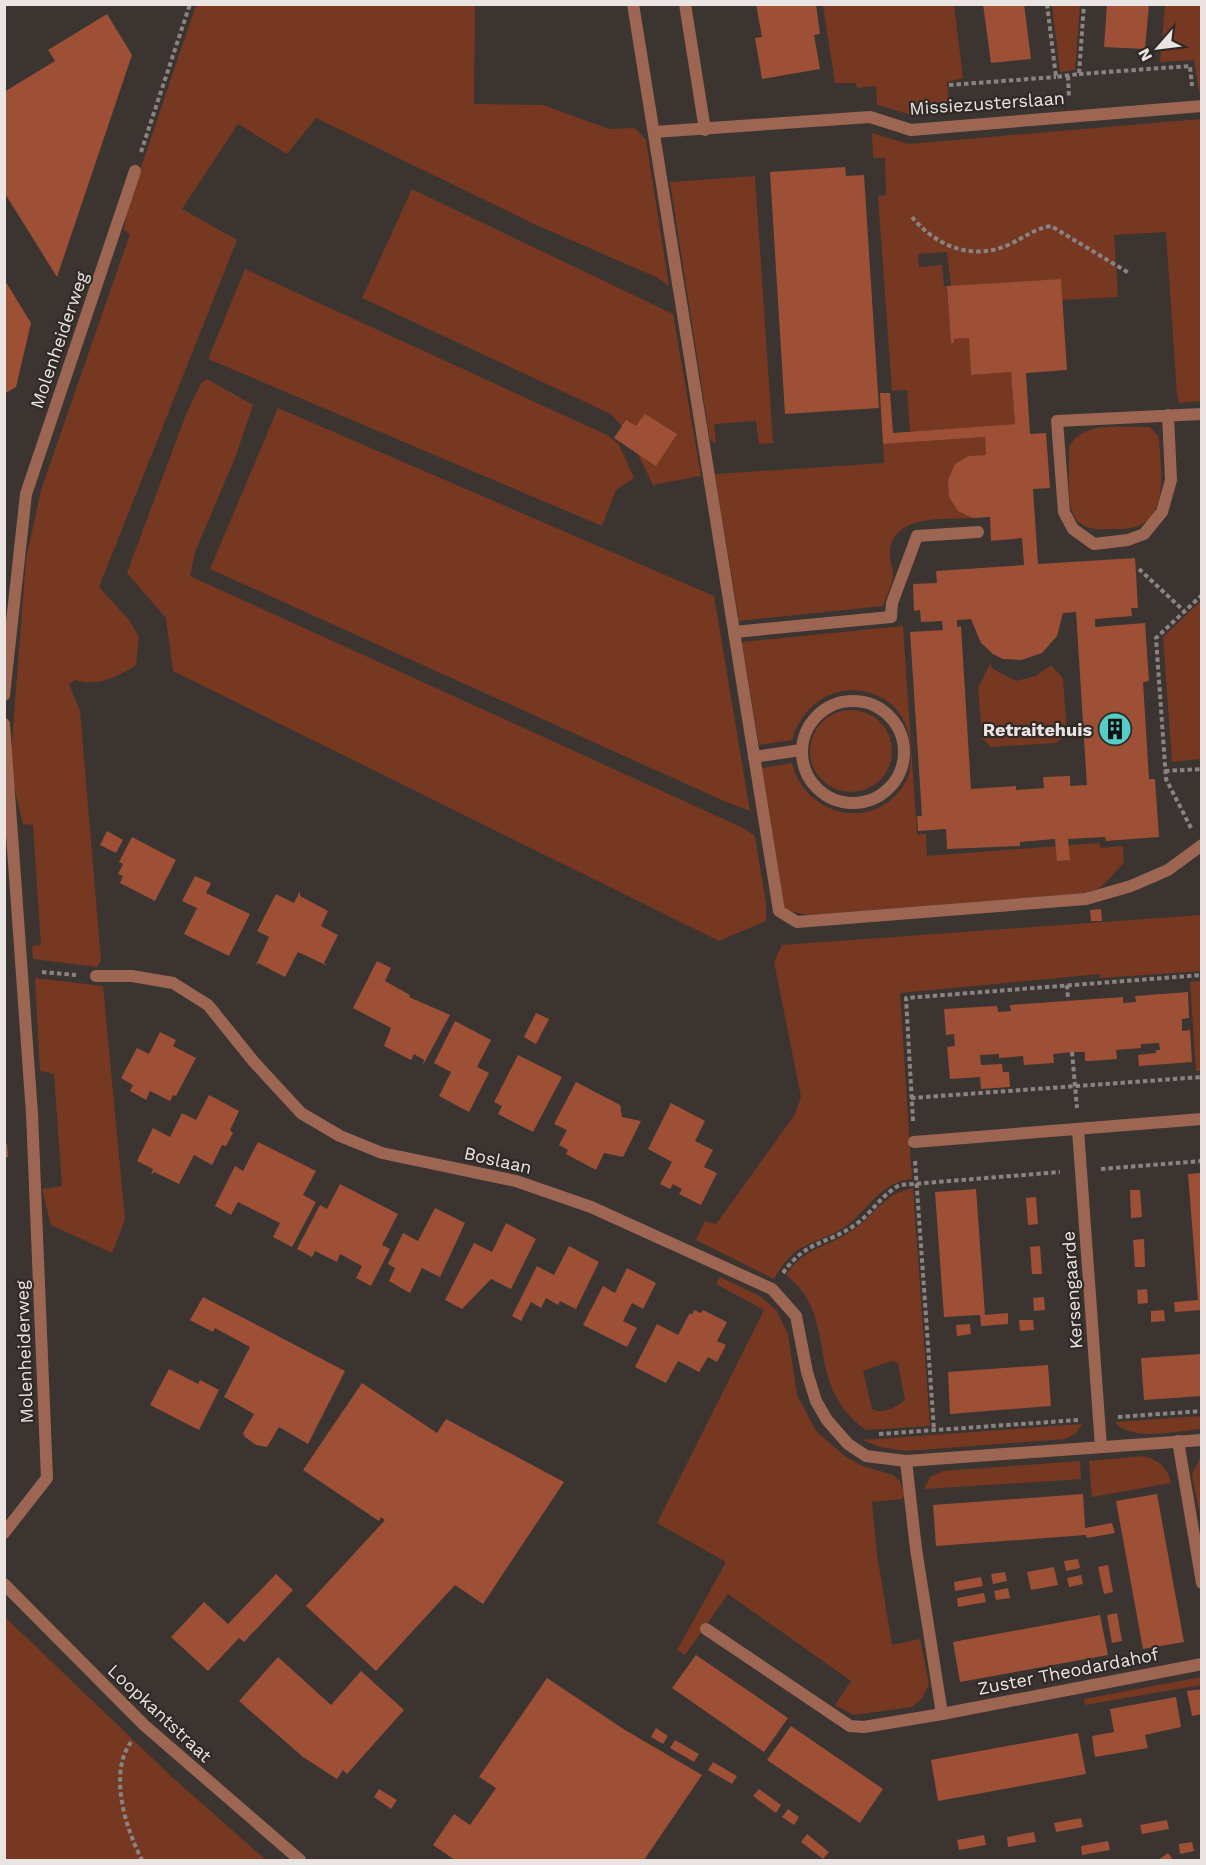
<svg xmlns="http://www.w3.org/2000/svg" width="1206" height="1865" viewBox="0 0 1206 1865" font-family="'Work Sans',sans-serif">
	<style>
		.green { fill: #773822; fill-rule: evenodd }
		.building { fill: #9d5035; fill-rule: evenodd }
		.lines { fill: none; stroke-linecap: round; stroke-linejoin: round }
		.path { stroke: #898381; stroke-width: 4; stroke-dasharray: 4.5 3; stroke-linecap: butt }
		.service { stroke: #9c6653; stroke-width: 12 }
		.minor { stroke: #9c6653; stroke-width: 12 }
		.tertiary { stroke: #9c6653; stroke-width: 12 }
		.labels { text-anchor: middle; dominant-baseline: central; stroke-width: 4.5; stroke-linejoin: round; paint-order: stroke }
		.street-label { font-size: 18px; fill: #eae5e3; stroke: #302a27 }
		.poi-label { font-size: 18px; font-weight: bold; fill: #eae5e3; stroke: #302a27; text-anchor: end }
	</style>
	<rect width="100%" height="100%" fill="#3b3431"/>
	<!-- green -->
	<g class="green">
		<path d="M 196,5 L 475,5 L 474,104 L 543,105 L 609,129 L 635,128 L 646,140 L 669,286 L 656,277 L 534,224 L 316,118 L 287,154 L 238,124 L 182,209 L 237,240 L 99,587 L 129,620 L 139,637 L 136,665 C 118,677 97,687 75,680 L 69,684 L 80,711 L 101,960 L 97,967 L 33,959 L 32,946 L 41,945 L 33,825 L 23,824 L 13,782 L 11,754 L 26,560 L 41,490 L 130,234 L 124,230 L 127,209 Z"/>
		<polygon points="823,5 954,5 963,78 947,82 950,113 912,115 877,105 876,86 857,88 856,83 835,83"/>
		<polygon points="1052,5 1080,5 1075,70 1060,72"/>
		<polygon points="1165,5 1201,5 1201,91 1199,91 1194,60 1160,62"/>
		<polygon points="1201,119 1201,401 1179,403 1177,395 1166,232 1114,235 1118,297 1062,300 1061,279 951,286 947,252 918,254 919,267 942,265 944,286 947,286 951,343 954,339 969,338 971,375 1011,372 1015,424 910,432 907,390 892,391 878,196 886,195 885,158 873,158 872,133 908,144"/>
		<polygon points="755,176 773,443 759,444 756,421 714,424 716,443 710,440 670,182"/>
		<polygon points="412,189 673,314 701,476 653,485 627,432 611,414 362,298"/>
		<polygon points="245,269 609,436 619,445 634,478 616,490 602,526 208,359"/>
		<polygon points="207,379 253,405 235,458 195,552 190,576 741,827 755,836 766,903 766,921 719,941 173,671 166,618 127,573 185,417 201,383"/>
		<polygon points="278,408 714,596 750,811 724,801 210,569"/>
		<path d="M 1150,427 L 1159,437 C 1160,463 1170,513 1138,526 C 1128,530 1117,529 1106,529 C 1094,530 1081,528 1074,516 C 1066,502 1070,464 1069,447 C 1083,419 1124,428 1150,427 Z"/>
		<path d="M 985,437 L 986,455 C 957,456 947,468 949,497 L 973,518 C 946,520 894,513 890,551 C 889,559 893,567 893,574 C 893,584 886,597 883,606 L 739,621 L 715,474 L 884,463 L 883,444 Z"/>
		<polygon points="1201,601 1201,759 1172,762 1163,637"/>
		<path d="M 903,626 L 917,834 L 926,834 L 927,856 L 1099,843 L 1101,848 L 1123,846 L 1124,863 L 1101,887 L 1087,893 L 808,915 L 785,910 L 762,768 L 792,763 C 802,807 856,830 892,799 C 898,793 905,785 908,777 C 912,764 911,749 909,736 C 906,718 894,702 876,695 C 837,680 803,703 792,740 L 759,745 L 742,642 Z"/>
		<polygon points="990,664 993,669 1016,681 1036,676 1051,665 1063,678 1067,734 1056,743 991,747 982,738 978,688"/>
		<circle cx="851" cy="751" r="41"/>
		<path d="M 1201,915 L 1201,971 L 1100,978 L 1100,974 L 900,993 L 912,1179 C 881,1182 872,1205 850,1223 C 817,1248 799,1235 774,1279 L 696,1240 L 705,1221 L 716,1224 L 794,1116 L 801,1097 L 774,962 L 782,945 Z"/>
		<polygon points="35,978 103,986 125,1220 112,1253 51,1225 42,1189 62,1186 54,1074 40,1071"/>
		<polygon points="1201,981 1201,1071 1196,1071 1190,982"/>
		<path d="M 913,1188 L 930,1426 L 866,1430 C 801,1383 842,1319 786,1275 C 801,1250 827,1247 850,1232 C 874,1217 883,1193 913,1188 ZM 891,1361 L 898,1363 L 905,1400 C 895,1407 884,1415 872,1409 L 863,1371 Z"/>
		<polygon points="720,1277 760,1296 777,1311 788,1335 797,1395 816,1431 846,1457 863,1466 893,1475 900,1481 905,1495 902,1499 872,1502 877,1554 892,1645 920,1639 929,1684 922,1698 912,1707 854,1715 835,1705 851,1681 728,1594 685,1655 677,1650 726,1562 657,1523 764,1310 716,1284"/>
		<path d="M 1201,1416 L 1201,1429 C 1178,1431 1130,1442 1115,1422 Z"/>
		<polygon points="1082,1424 1076,1433 1065,1439 906,1451 880,1447 863,1440"/>
		<path d="M 1143,1456 C 1159,1460 1167,1467 1171,1483 L 1092,1497 L 1089,1461 Z"/>
		<polygon points="1201,1457 1202,1521 1201,1521 1192,1474"/>
		<polygon points="1080,1461 1081,1479 924,1489 930,1477 943,1471"/>
		<polygon points="5,1617 172,1777 266,1860 5,1860"/>
		<polygon points="1201,1677 1201,1685 1085,1705 1084,1699"/>
	</g>
	<!-- building -->
	<g class="building">
		<polygon points="756,4 816,4 820,34 814,35 820,69 762,79 755,38 762,37"/>
		<polygon points="983,4 1024,4 1031,59 991,63"/>
		<polygon points="1107,4 1149,4 1145,49 1104,47"/>
		<polygon points="107,14 132,55 57,277 4,192 4,92 55,61 48,50"/>
		<polygon points="845,167 846,176 864,175 879,408 785,414 770,172"/>
		<polygon points="4,279 31,323 16,387 4,394"/>
		<path d="M 1061,279 L 1067,370 L 1026,373 L 1030,434 L 1046,433 L 1050,488 L 1033,489 L 1038,564 L 1135,558 L 1138,608 L 1131,608 L 1132,616 L 1095,619 L 1095,627 L 1145,623 L 1149,681 L 1143,682 L 1149,779 L 1155,779 L 1159,837 L 1106,841 L 1105,837 L 1068,839 L 1070,860 L 1057,861 L 1055,839 L 1020,842 L 1020,846 L 947,849 L 946,829 L 918,831 L 917,816 L 922,816 L 910,632 L 943,630 L 942,621 L 921,622 L 920,610 L 914,611 L 913,584 L 937,583 L 936,571 L 1024,565 L 1022,538 L 991,541 L 990,517 L 973,518 L 958,511 L 949,497 L 948,480 L 955,464 L 969,456 L 986,455 L 985,437 L 883,444 L 880,393 L 890,393 L 893,433 L 1015,424 L 1011,372 L 971,375 L 969,338 L 954,339 L 954,343 L 951,343 L 947,286 ZM 1076,612 L 1087,785 L 1070,786 L 1070,776 L 1043,777 L 1044,788 L 1016,790 L 1016,786 L 971,789 L 961,626 L 957,627 L 957,620 L 971,619 L 981,643 L 993,654 L 1003,659 L 1021,660 L 1042,653 L 1057,636 L 1063,613 Z"/>
		<polygon points="645,414 677,434 656,466 614,438 626,420 636,426"/>
		<polygon points="107,831 123,840 116,853 100,845"/>
		<polygon points="132,837 176,860 155,901 120,883 123,876 118,874 123,864 119,862"/>
		<polygon points="195,876 211,883 206,893 250,914 229,956 184,934 197,908 182,901"/>
		<polygon points="300,891 300,896 328,911 321,926 338,935 324,963 328,966 298,952 285,977 258,963 255,967 269,937 257,931 276,894 294,903"/>
		<polygon points="1101,909 1102,921 1091,921 1090,910"/>
		<polygon points="377,961 391,968 385,981 410,995 409,997 450,1015 423,1065 424,1060 414,1054 411,1060 384,1046 391,1028 353,1008"/>
		<polygon points="1188,992 1189,1018 1182,1019 1182,1031 1190,1030 1192,1062 1139,1066 1138,1055 1156,1053 1156,1050 1160,1050 1159,1043 1141,1044 1141,1048 1116,1050 1117,1059 1090,1061 1085,1061 1085,1052 1072,1052 1053,1054 1054,1063 1024,1065 1023,1056 999,1058 999,1054 980,1055 981,1065 1002,1064 1003,1072 1009,1072 1010,1087 981,1089 980,1077 950,1079 947,1047 955,1046 954,1034 946,1035 944,1009 997,1006 998,1012 1011,1011 1010,1005 1123,997 1123,1003 1136,1002 1135,996"/>
		<polygon points="536,1013 549,1019 536,1044 524,1037"/>
		<polygon points="455,1021 491,1040 477,1067 489,1073 469,1112 439,1096 451,1072 434,1063"/>
		<polygon points="160,1032 176,1040 173,1046 196,1058 176,1096 173,1095 170,1101 150,1091 146,1100 130,1091 133,1085 121,1078 137,1048 149,1054"/>
		<polygon points="518,1055 562,1077 533,1132 498,1114 502,1106 494,1102"/>
		<polygon points="576,1082 620,1105 622,1117 641,1121 623,1157 604,1153 596,1170 566,1154 568,1150 559,1145 567,1130 554,1124"/>
		<polygon points="209,1095 239,1111 230,1130 233,1133 226,1146 222,1145 212,1165 194,1155 179,1184 154,1172 151,1175 153,1169 137,1161 153,1128 170,1137 182,1113 196,1120"/>
		<polygon points="671,1103 705,1121 695,1141 713,1150 704,1167 717,1173 701,1205 679,1194 682,1189 673,1184 670,1189 660,1184 672,1162 648,1149"/>
		<polygon points="258,1142 316,1171 303,1195 316,1202 292,1247 273,1237 280,1223 238,1202 231,1215 215,1206 235,1166 243,1171"/>
		<polygon points="4,1144 7,1144 8,1157 4,1158"/>
		<polygon points="1202,1173 1202,1310 1175,1312 1174,1302 1198,1300 1188,1174"/>
		<polygon points="340,1184 398,1214 382,1245 390,1249 371,1286 356,1278 362,1266 340,1254 337,1262 315,1251 312,1257 297,1249 320,1205 327,1209"/>
		<polygon points="976,1189 985,1315 1008,1313 1008,1324 981,1326 980,1315 944,1317 935,1192"/>
		<polygon points="1130,1190 1140,1190 1142,1217 1131,1218"/>
		<polygon points="1036,1197 1038,1224 1028,1225 1026,1198"/>
		<polygon points="435,1208 465,1223 440,1277 422,1268 410,1293 389,1281 395,1268 388,1264 403,1233 418,1241"/>
		<polygon points="506,1223 536,1239 511,1289 491,1279 462,1309 445,1300 474,1243 492,1252"/>
		<polygon points="1144,1239 1145,1267 1135,1267 1133,1240"/>
		<polygon points="569,1246 599,1262 576,1309 560,1301 558,1305 546,1298 541,1308 531,1302 521,1321 512,1316 537,1266 554,1275"/>
		<polygon points="1040,1246 1042,1274 1032,1274 1030,1247"/>
		<polygon points="627,1268 656,1283 643,1309 632,1303 623,1321 637,1328 627,1347 583,1325 603,1286 615,1293"/>
		<polygon points="1147,1289 1148,1303 1138,1304 1137,1290"/>
		<polygon points="203,1297 345,1371 308,1444 279,1427 267,1447 256,1445 245,1437 243,1433 254,1414 224,1397 250,1347 215,1328 213,1332 190,1320"/>
		<polygon points="1044,1297 1045,1310 1034,1311 1033,1298"/>
		<polygon points="694,1310 701,1313 703,1310 727,1322 717,1341 726,1345 717,1362 708,1357 699,1372 678,1361 666,1383 635,1367 657,1324 678,1335 690,1313 692,1315"/>
		<polygon points="1164,1310 1165,1321 1151,1322 1151,1311"/>
		<polygon points="1019,1320 1033,1320 1034,1330 1020,1331"/>
		<polygon points="970,1324 971,1334 957,1336 956,1325"/>
		<polygon points="1202,1354 1202,1396 1144,1400 1141,1358"/>
		<polygon points="1048,1365 1051,1406 950,1414 948,1372"/>
		<polygon points="169,1369 198,1384 200,1380 219,1390 199,1430 150,1405"/>
		<polygon points="362,1383 437,1433 446,1419 564,1482 483,1604 455,1585 376,1671 306,1606 385,1520 381,1517 379,1521 303,1470"/>
		<polygon points="1083,1494 1085,1528 1112,1523 1115,1533 1087,1538 1086,1535 936,1546 933,1505"/>
		<polygon points="1157,1494 1184,1642 1143,1649 1116,1501"/>
		<polygon points="1078,1559 1080,1568 1066,1571 1064,1561"/>
		<polygon points="1108,1565 1113,1592 1104,1594 1098,1567"/>
		<polygon points="1054,1567 1058,1585 1031,1590 1027,1572"/>
		<polygon points="1005,1572 1007,1581 993,1584 991,1574"/>
		<polygon points="276,1574 293,1590 244,1642 239,1638 208,1671 171,1637 204,1602 228,1624"/>
		<polygon points="1081,1575 1083,1584 1069,1587 1067,1578"/>
		<polygon points="981,1577 983,1586 955,1591 954,1582"/>
		<polygon points="1008,1588 1010,1598 996,1600 994,1591"/>
		<polygon points="984,1593 986,1602 958,1607 957,1598"/>
		<polygon points="1117,1613 1122,1641 1112,1643 1107,1615"/>
		<polygon points="1100,1615 1108,1655 960,1682 953,1642"/>
		<polygon points="696,1655 788,1718 764,1752 672,1688"/>
		<polygon points="278,1657 331,1705 361,1671 404,1710 347,1774 343,1770 337,1779 303,1757 239,1701"/>
		<polygon points="547,1678 625,1730 702,1775 644,1860 455,1860 433,1845 454,1814 470,1825 496,1788 479,1777"/>
		<polygon points="1202,1689 1202,1714 1192,1716 1187,1691"/>
		<polygon points="1176,1697 1181,1727 1145,1735 1148,1748 1095,1757 1092,1736 1114,1732 1110,1709"/>
		<polygon points="791,1726 883,1789 860,1823 767,1760"/>
		<polygon points="656,1728 668,1736 663,1744 651,1737"/>
		<polygon points="1078,1733 1086,1774 938,1801 931,1760"/>
		<polygon points="675,1740 699,1754 694,1762 670,1748"/>
		<polygon points="713,1762 737,1776 732,1784 708,1770"/>
		<polygon points="379,1789 397,1800 391,1809 374,1797"/>
		<polygon points="759,1789 781,1805 776,1813 753,1796"/>
		<polygon points="788,1809 799,1817 794,1825 782,1817"/>
		<polygon points="1081,1818 1083,1827 1056,1832 1054,1823"/>
		<polygon points="1167,1820 1169,1829 1142,1834 1140,1825"/>
		<polygon points="1034,1832 1036,1842 1008,1847 1007,1837"/>
		<polygon points="807,1834 829,1852 823,1859 801,1842"/>
		<polygon points="984,1835 986,1845 959,1850 957,1840"/>
		<polygon points="1108,1841 1110,1850 1082,1855 1081,1846"/>
		<polygon points="1192,1842 1194,1851 1180,1854 1179,1844"/>
		<polygon points="1168,1853 1173,1860 1158,1860"/>
	</g>
	<g class="lines">
		<!-- path -->
		<g class="path">
			<polyline points="1047,4 1056,77 1079,74 1084,4"/>
			<polyline points="1079,74 1190,66 1192,86"/>
			<polyline points="1068,76 1069,97"/>
			<polyline points="949,85 1056,77"/>
			<polyline points="141,152 190,4"/>
			<path d="M 912,217 C 936,246 972,261 1008,245 C 1024,238 1033,229 1051,226 L 1129,273"/>
			<polyline points="1139,569 1184,611"/>
			<polyline points="1165,771 1202,769"/>
			<polyline points="1191,828 1166,779 1156,638 1202,595"/>
			<polyline points="42,972 76,975"/>
			<polyline points="1067,985 1068,1000"/>
			<polyline points="1072,1052 1077,1108"/>
			<polyline points="911,1098 1202,1077"/>
			<polyline points="913,1121 906,998 1202,975"/>
			<polyline points="915,1161 934,1430"/>
			<polyline points="1101,1169 1202,1161"/>
			<path d="M 783,1273 C 806,1240 826,1245 855,1225 C 872,1213 881,1195 900,1185 L 1060,1172"/>
			<polyline points="1118,1417 1202,1411"/>
			<polyline points="879,1434 1078,1420"/>
			<path d="M 131,1742 C 108,1774 126,1829 142,1860"/>
		</g>
		<!-- service -->
		<g class="service">
			<polyline points="633,4 779,911 797,922 1086,899 1131,886 1168,870 1202,845"/>
			<polyline points="1168,415 1171,480 1162,512 1144,534 1128,540 1094,544 1073,529 1064,512 1057,421 1202,414"/>
			<polyline points="734,632 891,617 892,603 917,536 978,532"/>
			<circle cx="853" cy="752" r="51"/>
			<polyline points="754,757 801,750"/>
			<polyline points="914,1142 1202,1119"/>
		</g>
		<!-- minor -->
		<g class="minor">
			<polyline points="685,4 705,130"/>
			<polyline points="654,132 870,117 911,130 1202,106"/>
			<polyline points="4,695 26,494 135,171"/>
			<polyline points="4,724 32,1114 47,1478 4,1533"/>
			<polyline points="96,976 132,976 173,983 208,1005 254,1062 301,1113 340,1136 382,1153 516,1181 591,1207 772,1289 796,1316 807,1372 816,1401 827,1420 848,1444 866,1456 906,1461 1202,1440"/>
			<polyline points="1078,1130 1101,1447"/>
			<polyline points="1178,1441 1202,1583"/>
			<polyline points="906,1461 916,1549 942,1714 1202,1664"/>
			<polyline points="706,1629 850,1726 864,1727 942,1714"/>
		</g>
		<!-- tertiary -->
		<polyline class="tertiary" points="4,1584 144,1725 300,1860"/>
	</g>
	<!-- icons -->
	<defs>
		<g id="building-disc" transform="scale(1.725)"><circle r="9.5" fill="#54cdc7" stroke="#302a27"/><path d="M-4-6H4V6H1V3H-1V6H-4ZM-2.5-4.3h1.7v1.8h-1.7ZM.8-4.3h1.7v1.8H.8ZM-2.5-1h1.7V.8h-1.7ZM.8-1h1.7V.8H.8Z" fill="#111"/></g>
	</defs>
	<g fill-rule="evenodd">
		<use href="#building-disc" x="1115" y="729"/>
	</g>
	<g class="labels">
		<!-- street labels -->
		<g class="street-label">
			<text transform="translate(987 103) rotate(-4)">Missiezusterslaan</text>
			<text transform="translate(59 340) rotate(-71)">Molenheiderweg</text>
			<text transform="translate(498 1160) rotate(13)">Boslaan</text>
			<text transform="translate(1072 1290) rotate(-94)">Kersengaarde</text>
			<text transform="translate(24 1352) rotate(-92)">Molenheiderweg</text>
			<text transform="translate(1068 1671) rotate(-11)">Zuster Theodardahof</text>
			<text transform="translate(160 1713) rotate(43)">Loopkantstraat</text>
		</g>
		<!-- poi labels -->
		<g class="poi-label">
			<text x="1092" y="729">Retraitehuis</text>
		</g>
	</g>
	<!-- border -->
	<rect width="1206" height="1865" fill="none" stroke="#eae5e3" stroke-width="12"/>
	<!-- north arrow -->
	<g transform="translate(1158 48) rotate(242)" stroke="#302a27" stroke-width="4.5" paint-order="stroke">
	<path d="M0-4.5L10 22L0 15L-10 22Z" fill="#eae5e3"/>
	<text y="-9" font-size="16" font-weight="bold" text-anchor="middle" fill="#eae5e3">N</text>
	</g>
</svg>
